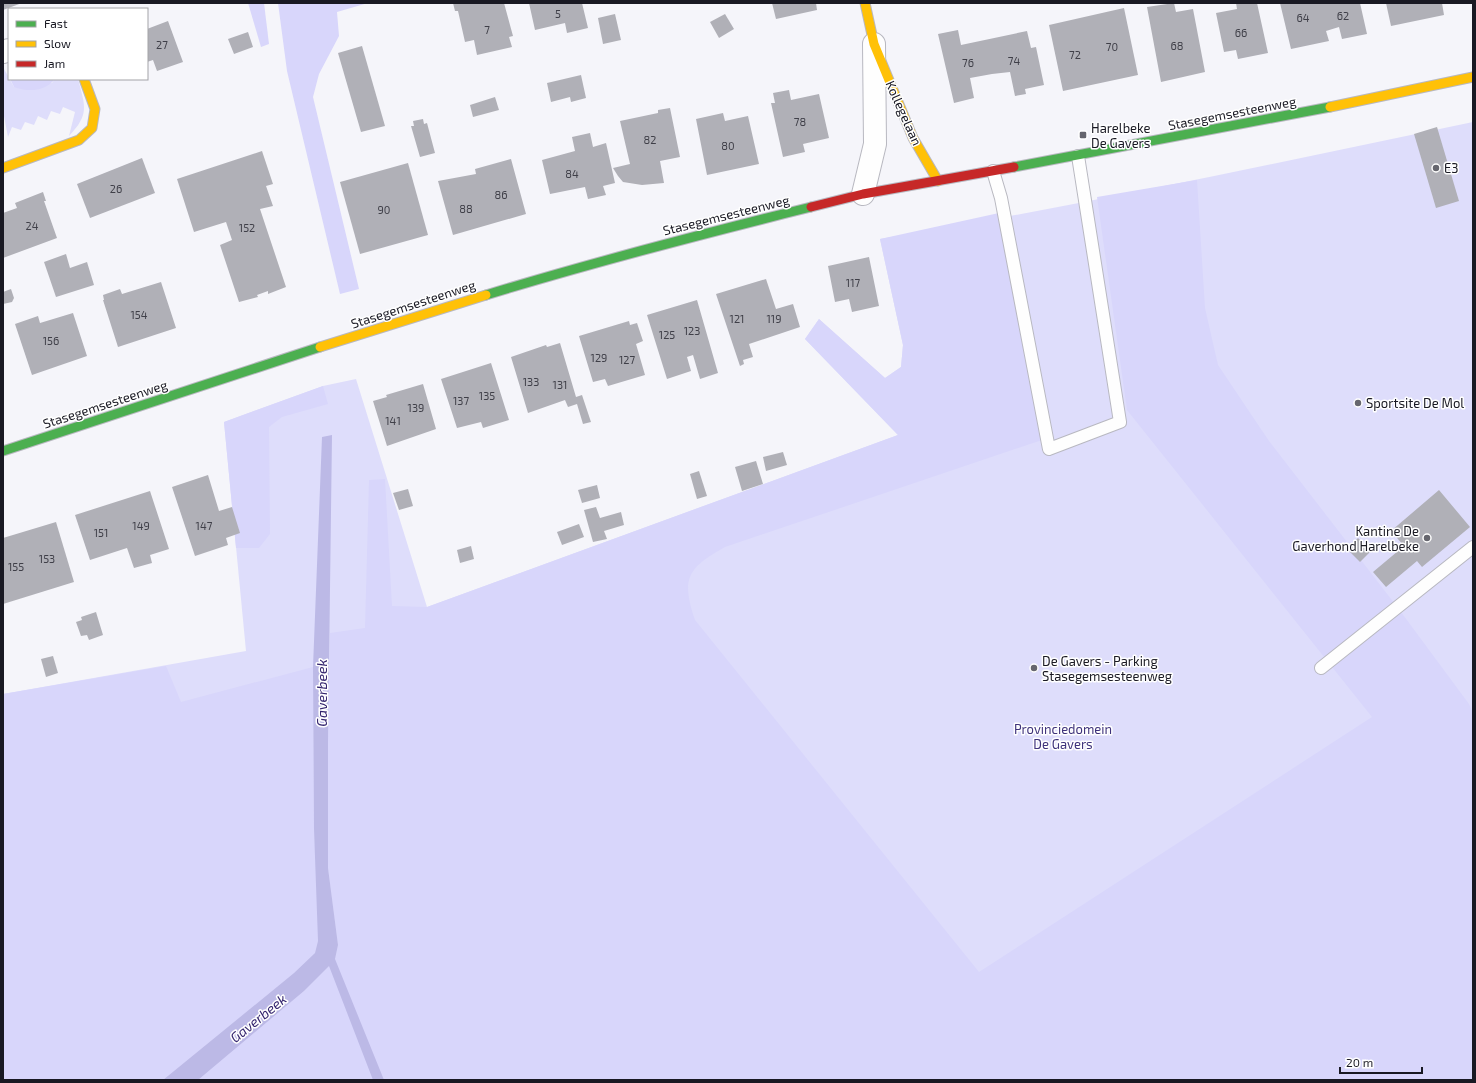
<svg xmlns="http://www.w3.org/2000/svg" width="1476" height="1083" viewBox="0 0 1476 1083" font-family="'Exo 2',sans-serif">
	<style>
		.green { fill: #deddfb }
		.forest { fill: #d8d6fb }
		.water { fill: #bcb9e6 }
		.building { fill: #b0b0b7 }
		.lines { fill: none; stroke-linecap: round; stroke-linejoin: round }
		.lane-casing { stroke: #b8b8c0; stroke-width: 14 }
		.street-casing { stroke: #b8b8c0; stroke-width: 24 }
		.fast-casing { stroke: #b8b8c0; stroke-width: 11 }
		.slow-casing { stroke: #b8b8c0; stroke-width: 11 }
		.jam-casing { stroke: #b8b8c0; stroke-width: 11 }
		.lane { stroke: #fefefe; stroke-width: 12 }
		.street { stroke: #fefefe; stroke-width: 22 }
		.fast { stroke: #4caf50; stroke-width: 9 }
		.slow { stroke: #ffc107; stroke-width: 9 }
		.jam { stroke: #c62828; stroke-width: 9 }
		.poi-dot { fill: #66666e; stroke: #fff; stroke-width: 1.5 }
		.labels { text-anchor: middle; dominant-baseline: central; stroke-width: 3; stroke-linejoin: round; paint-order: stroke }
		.number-label { font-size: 11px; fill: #3f3f48 }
		.street-label { font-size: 13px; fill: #191923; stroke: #fff }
		.poi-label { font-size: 13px; fill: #191923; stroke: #fff; text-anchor: start }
		.park-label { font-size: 13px; fill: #3e327b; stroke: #fff }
		.water-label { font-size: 14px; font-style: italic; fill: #34256e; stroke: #fff }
	</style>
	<rect width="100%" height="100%" fill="#f5f5fa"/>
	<!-- green -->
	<g class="green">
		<path d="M 3,67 L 14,87 L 52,83 L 55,79 L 78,79 C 85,106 90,114 69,136 L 75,112 L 63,107 L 60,114 L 51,111 L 47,120 L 38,116 L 34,125 L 25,122 L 21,130 L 12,127 L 8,137 L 3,111 Z"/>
		<path d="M 1473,122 L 1473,1080 L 3,1080 L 3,694 L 246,651 L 224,422 L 323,386 L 356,379 L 427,607 L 898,435 L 805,339 L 819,319 L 885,378 L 901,367 L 903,345 L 880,239 C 1079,206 1276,163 1473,122 Z"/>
	</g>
	<!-- forest -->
	<g class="forest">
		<polygon points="248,3 264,3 269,44 261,47"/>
		<polygon points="278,3 368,3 337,12 339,36 319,74 313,97 359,289 340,294 287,71"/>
		<path d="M 10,79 L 55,79 C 45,92 27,92 14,87 Z"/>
		<path d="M 1197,180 L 1205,308 L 1218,365 L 1269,441 L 1398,608 L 1469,704 L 1473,713 L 1473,1080 L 198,1080 L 304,991 L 335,959 L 338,945 L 328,868 L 328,743 L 330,633 L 365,628 L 369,480 L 385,479 L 392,606 L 427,607 L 898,435 L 805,339 L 819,319 L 885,378 L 901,367 L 903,345 L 880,239 L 999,213 L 1042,440 L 725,547 C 687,568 681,579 695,620 L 979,972 L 1372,717 L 1127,410 L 1097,197 Z"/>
		<polygon points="323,386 328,404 282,417 269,427 270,534 259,548 236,548 224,422"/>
		<polygon points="166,666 181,702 313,667 314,829 319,922 318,941 315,953 294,973 163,1080 3,1080 3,694"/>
	</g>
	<!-- water -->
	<polygon class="water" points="332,435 328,743 328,868 338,945 335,959 384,1080 373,1080 329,966 304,991 198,1080 163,1080 294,973 315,953 318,941 314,829 313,667 322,437"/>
	<!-- building -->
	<g class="building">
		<polygon points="3,3 22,3 3,10"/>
		<polygon points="453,3 504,3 513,36 509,37 512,47 477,55 474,40 465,42 458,11 455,11"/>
		<polygon points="529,3 582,3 588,28 567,33 565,23 535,30"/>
		<polygon points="772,3 816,3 817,10 776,19"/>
		<polygon points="1174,3 1176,12 1193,9 1205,72 1161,82 1147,7"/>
		<polygon points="1236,3 1257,3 1268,53 1238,59 1236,50 1224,52 1216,13 1237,9"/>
		<polygon points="1280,3 1360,3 1367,34 1342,39 1339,27 1326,31 1329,41 1291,49"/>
		<polygon points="1386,3 1442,3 1444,15 1391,26"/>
		<polygon points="1124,8 1138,75 1063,91 1049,25"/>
		<polygon points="615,14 621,40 603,44 598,18"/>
		<polygon points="725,14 734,29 719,38 710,22"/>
		<polygon points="168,21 183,62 157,71 153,60 147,62 147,29"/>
		<polygon points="958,30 961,45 1027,31 1031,48 1036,47 1044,85 1025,89 1026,94 1015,96 1010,72 992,74 970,78 974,98 954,103 938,34"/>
		<polygon points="248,32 253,47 234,54 228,39"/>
		<polygon points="362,46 385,126 361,132 338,53"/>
		<polygon points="581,75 586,98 571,102 570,97 551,102 547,83"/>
		<polygon points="789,90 791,100 819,94 829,138 803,144 805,152 783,157 771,103 775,103 773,93"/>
		<polygon points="495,97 499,110 473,117 470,105"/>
		<polygon points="670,108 680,157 660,161 664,183 642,185 623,182 618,176 613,168 630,164 620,121 658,113 658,110"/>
		<polygon points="723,113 725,121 748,116 759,164 707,175 696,119"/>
		<polygon points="423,119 424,124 427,123 435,153 420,157 411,126 414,126 413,121"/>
		<polygon points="1437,127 1459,201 1436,208 1414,134"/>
		<polygon points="590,133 593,147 606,143 615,183 603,186 606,195 588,199 585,187 550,194 542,160 575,151 572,137"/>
		<polygon points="262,151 273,184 266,186 273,206 260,209 286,287 268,294 268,291 257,295 258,297 239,302 220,245 232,240 226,222 194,232 177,179"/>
		<polygon points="142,158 155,193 90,218 77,184"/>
		<polygon points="511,159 526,214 453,235 438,181 476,174 475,169"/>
		<polygon points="408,163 428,235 360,254 340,182"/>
		<polygon points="43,192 46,201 44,201 57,238 3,258 3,213 17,208 15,203"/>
		<polygon points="66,254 70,268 87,262 94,285 56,297 44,262"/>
		<polygon points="869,257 879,306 852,312 849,299 835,302 828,266"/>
		<polygon points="766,279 776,309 793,304 800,327 749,344 753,357 743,360 744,364 740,366 716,294"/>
		<polygon points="161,282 176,328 118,347 103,300 104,300 103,295 120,289 122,294"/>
		<polygon points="11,289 14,298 12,302 3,304 3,292"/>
		<polygon points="697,300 718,373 700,379 693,355 687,357 691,371 667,379 647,315"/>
		<polygon points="73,313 87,356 32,375 15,324 38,316 40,323"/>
		<polygon points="629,321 630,325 637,323 643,341 636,344 645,375 608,386 605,379 593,382 579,336"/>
		<polygon points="560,343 576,397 582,395 591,422 583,424 577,404 568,407 565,400 528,413 511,357 546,345 547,347"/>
		<polygon points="491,363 509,420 483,428 481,422 457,428 441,379"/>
		<polygon points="423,384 436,429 387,446 373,401 387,397 386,395"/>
		<polygon points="783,452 787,465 766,471 763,457"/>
		<polygon points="756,461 763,484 742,491 735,467"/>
		<polygon points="699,471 707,496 697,499 690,474"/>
		<polygon points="208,475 219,511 232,507 240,533 226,538 228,545 195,556 172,487"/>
		<polygon points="597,485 600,498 582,503 578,490"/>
		<polygon points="408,489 413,506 399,510 393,493"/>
		<polygon points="1439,490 1470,527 1422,567 1417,561 1386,587 1373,572 1404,546 1391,531"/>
		<polygon points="150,491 169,549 150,555 152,563 134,568 127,548 90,560 75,515"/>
		<polygon points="596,507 600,518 621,512 624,525 604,531 607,539 593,542 584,510"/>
		<polygon points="56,522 74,582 3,604 3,538"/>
		<polygon points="579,524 584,537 562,545 557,532"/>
		<polygon points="1358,538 1371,551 1360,562 1347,549"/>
		<polygon points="471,546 474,559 460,563 457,550"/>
		<polygon points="96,612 103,635 89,640 87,635 81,636 76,622 82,620 81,617"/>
		<polygon points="53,656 58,673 46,677 41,659"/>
	</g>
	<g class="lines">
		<!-- lane casing -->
		<g class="lane-casing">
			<g id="lane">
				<polyline points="993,171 1001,198 1049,449 1120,422 1078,156"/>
				<polyline points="1321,668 1473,547"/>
			</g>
		</g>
		<!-- street casing -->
		<g class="street-casing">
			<g id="street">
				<polyline points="3,52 9,50"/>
				<polyline points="863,194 875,144 874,44"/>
			</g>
		</g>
		<!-- fast casing -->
		<g class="fast-casing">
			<g id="fast">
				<polyline points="1014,167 1330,107"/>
				<path d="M 486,295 C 594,262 702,234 811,207"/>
				<polyline points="3,451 320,347"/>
			</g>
		</g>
		<!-- slow casing -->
		<g class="slow-casing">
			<g id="slow">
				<polyline points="865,3 874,44 913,138 938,181"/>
				<polyline points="1330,107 1473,77"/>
				<polyline points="3,168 79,140 92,128 95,109 84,79"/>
				<polyline points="320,347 486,295"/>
			</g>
		</g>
		<!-- jam casing -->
		<g class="jam-casing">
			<polyline id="jam" points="811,207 863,194 1014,167"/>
		</g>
		<!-- lane -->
		<use href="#lane" class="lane"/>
		<!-- street -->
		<use href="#street" class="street"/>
		<!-- fast -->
		<use href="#fast" class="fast"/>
		<!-- slow -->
		<use href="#slow" class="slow"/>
		<!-- jam -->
		<use href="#jam" class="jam"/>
	</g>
	<!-- markers -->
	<g class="poi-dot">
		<rect x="1079" y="131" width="8" height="8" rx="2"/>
		<circle cx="1436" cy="168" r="4"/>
		<circle cx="1358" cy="403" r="4"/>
		<circle cx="1427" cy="538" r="4"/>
		<circle cx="1034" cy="668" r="4"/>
	</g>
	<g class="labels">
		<!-- number labels -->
		<g class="number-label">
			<text x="558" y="13">5</text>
			<text x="1343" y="15">62</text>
			<text x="1303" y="17">64</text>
			<text x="487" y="29">7</text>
			<text x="1241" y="32">66</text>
			<text x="162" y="44">27</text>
			<text x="1177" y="45">68</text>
			<text x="1112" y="46">70</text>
			<text x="1075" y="54">72</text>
			<text x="1014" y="60">74</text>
			<text x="968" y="62">76</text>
			<text x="800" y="121">78</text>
			<text x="650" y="139">82</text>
			<text x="728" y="145">80</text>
			<text x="572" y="173">84</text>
			<text x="116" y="188">26</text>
			<text x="501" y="194">86</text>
			<text x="466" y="208">88</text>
			<text x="384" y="209">90</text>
			<text x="32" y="225">24</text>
			<text x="247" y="227">152</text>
			<text x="853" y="282">117</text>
			<text x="139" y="314">154</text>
			<text x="737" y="318">121</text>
			<text x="774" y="318">119</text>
			<text x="692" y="330">123</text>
			<text x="667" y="334">125</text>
			<text x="51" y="340">156</text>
			<text x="599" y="357">129</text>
			<text x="627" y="359">127</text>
			<text x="531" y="381">133</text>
			<text x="560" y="384">131</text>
			<text x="487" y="395">135</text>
			<text x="461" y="400">137</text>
			<text x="416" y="407">139</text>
			<text x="393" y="420">141</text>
			<text x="141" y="525">149</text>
			<text x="204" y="525">147</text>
			<text x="101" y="532">151</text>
			<text x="47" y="558">153</text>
			<text x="16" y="566">155</text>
		</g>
		<!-- street labels -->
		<g class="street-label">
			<text transform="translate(904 113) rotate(66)">Kollegelaan</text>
			<text transform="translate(1232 113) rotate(-11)">Stasegemsesteenweg</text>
			<text transform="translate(726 215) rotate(-14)">Stasegemsesteenweg</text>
			<text transform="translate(413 304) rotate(-18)">Stasegemsesteenweg</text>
			<text transform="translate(105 404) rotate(-18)">Stasegemsesteenweg</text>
		</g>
		<!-- poi labels -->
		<g class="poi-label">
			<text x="1091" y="128">Harelbeke<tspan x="1091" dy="15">De Gavers</tspan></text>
			<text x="1444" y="168">E3</text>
			<text x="1366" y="403">Sportsite De Mol</text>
			<text x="1419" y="531" text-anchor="end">Kantine De<tspan x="1419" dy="15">Gaverhond Harelbeke</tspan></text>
			<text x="1042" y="661">De Gavers - Parking<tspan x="1042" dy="15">Stasegemsesteenweg</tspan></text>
		</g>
		<!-- park labels -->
		<g class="park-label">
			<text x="1063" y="729">Provinciedomein<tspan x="1063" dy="15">De Gavers</tspan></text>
		</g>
		<!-- water labels -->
		<g class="water-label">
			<text transform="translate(321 693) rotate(-90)">Gaverbeek</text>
			<text transform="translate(258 1018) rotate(-39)">Gaverbeek</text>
		</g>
	</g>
	<!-- border -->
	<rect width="1476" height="1083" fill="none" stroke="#191923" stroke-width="8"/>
	<!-- legend -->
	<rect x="8" y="8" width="140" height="72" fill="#ffffff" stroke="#a3a3a7"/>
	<rect x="16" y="21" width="20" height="6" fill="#4caf50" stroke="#a3a3a7"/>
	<text x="44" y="28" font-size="12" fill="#191923">Fast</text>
	<rect x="16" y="41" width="20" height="6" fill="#ffc107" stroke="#a3a3a7"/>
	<text x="44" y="48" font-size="12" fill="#191923">Slow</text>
	<rect x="16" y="61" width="20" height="6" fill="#c62828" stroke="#a3a3a7"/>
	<text x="44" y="68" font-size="12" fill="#191923">Jam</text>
	<!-- scale -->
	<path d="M1340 1067v6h82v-6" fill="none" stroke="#191923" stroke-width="2"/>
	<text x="1346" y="1067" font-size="12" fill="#191923" stroke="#ffffff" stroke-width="3" paint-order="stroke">20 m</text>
</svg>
